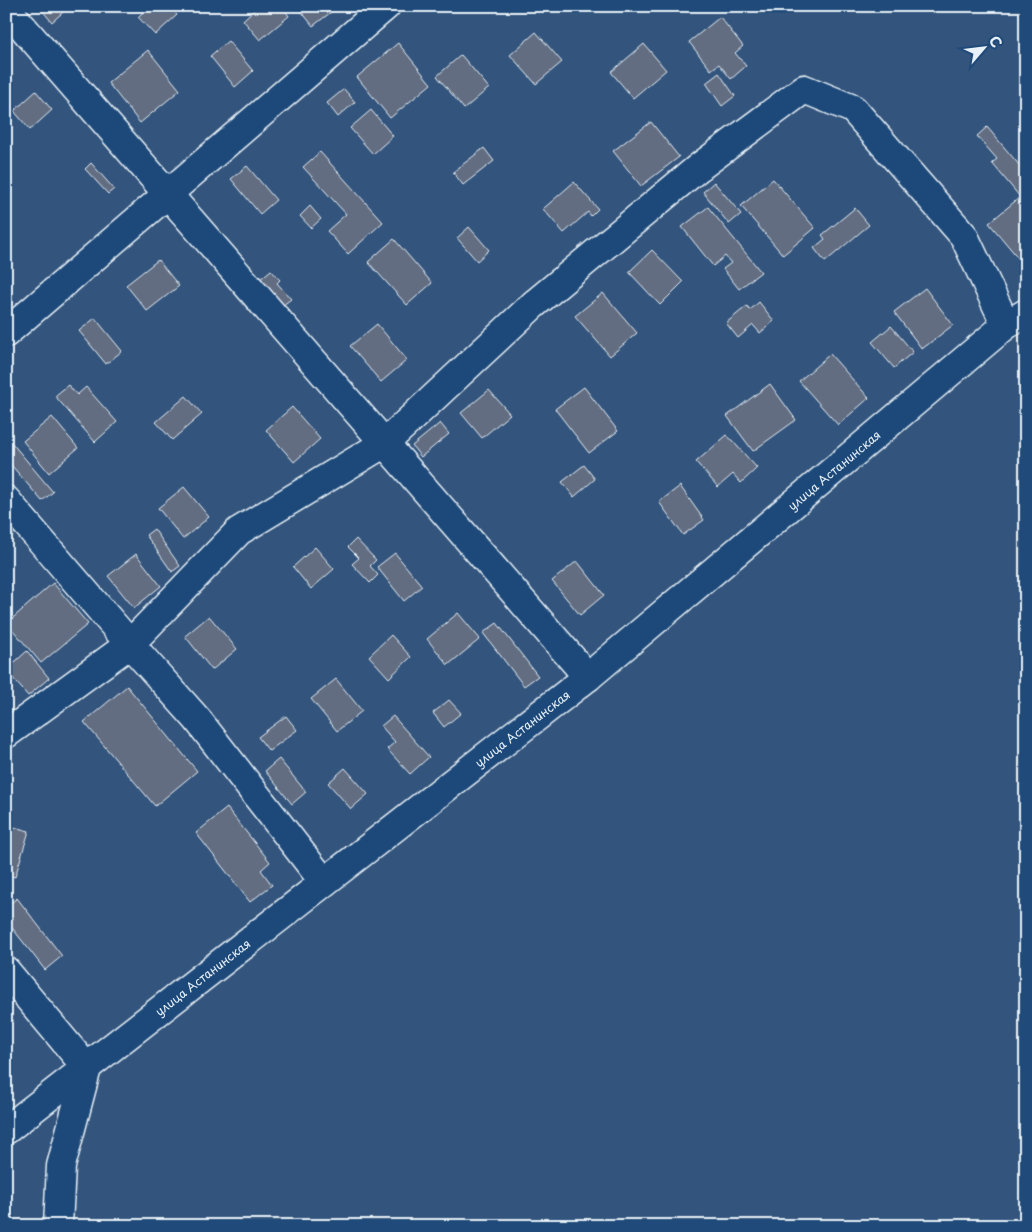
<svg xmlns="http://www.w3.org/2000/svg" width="1032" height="1232" viewBox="0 0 1032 1232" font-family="'Playpen Sans',sans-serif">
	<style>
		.building { fill: #626d82; stroke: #e8f1f8 }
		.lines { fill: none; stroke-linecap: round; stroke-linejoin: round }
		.minor-casing { stroke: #e8f1f8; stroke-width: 31 }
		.minor { stroke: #1f4a7a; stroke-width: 28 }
		.labels { text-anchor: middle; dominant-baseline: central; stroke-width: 4; stroke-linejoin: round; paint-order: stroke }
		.street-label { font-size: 12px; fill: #e8f1f8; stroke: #1f4a7a }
	</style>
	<rect width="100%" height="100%" fill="#33547c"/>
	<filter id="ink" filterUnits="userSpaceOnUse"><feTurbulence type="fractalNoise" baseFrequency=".02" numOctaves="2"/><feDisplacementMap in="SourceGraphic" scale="10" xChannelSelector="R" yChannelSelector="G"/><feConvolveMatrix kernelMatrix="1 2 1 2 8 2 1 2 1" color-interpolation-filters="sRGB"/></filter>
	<g filter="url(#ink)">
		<!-- building -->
		<g class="building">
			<polygon points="42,6 70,6 52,22 40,8"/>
			<polygon points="149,6 170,6 177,15 155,35 138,17"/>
			<polygon points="258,6 282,6 289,16 260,40 243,20"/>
			<polygon points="297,6 339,6 313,26"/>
			<polygon points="720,17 743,46 735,53 746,66 731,79 719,64 711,70 689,42"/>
			<polygon points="536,32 562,62 536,84 510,55"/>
			<polygon points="228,41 253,71 235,87 210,56"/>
			<polygon points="398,43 431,84 390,118 357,77"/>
			<polygon points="644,44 666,70 633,98 611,72"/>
			<polygon points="148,50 180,90 140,123 108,83"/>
			<polygon points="461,55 489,88 464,109 437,76"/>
			<polygon points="719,73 735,96 722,106 706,83"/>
			<polygon points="344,89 355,102 338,117 327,103"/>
			<polygon points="36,91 52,110 30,130 14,111"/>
			<polygon points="371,110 393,136 373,154 350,128"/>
			<polygon points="651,122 679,157 641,186 613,151"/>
			<polygon points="987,127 1026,173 1026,255 1020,260 989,223 1020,197 992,163 997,159 977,136"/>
			<polygon points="484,148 494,161 463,185 453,172"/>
			<polygon points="320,152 383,222 348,254 327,231 346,214 303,167"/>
			<polygon points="91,163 114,189 108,194 85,169"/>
			<polygon points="247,166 276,200 260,214 231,179"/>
			<polygon points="773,179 815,228 783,255 741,206"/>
			<polygon points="574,182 598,209 591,216 588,212 564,233 543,209"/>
			<polygon points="714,182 741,214 729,224 703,192"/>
			<polygon points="310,206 321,219 311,228 300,216"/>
			<polygon points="708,207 761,272 739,289 723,269 731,263 725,256 713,266 682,227"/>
			<polygon points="855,208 869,225 825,262 814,248 825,239 822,235"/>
			<polygon points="6,210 11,217 6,221"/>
			<polygon points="469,227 489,250 477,261 457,238"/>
			<polygon points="394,239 432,283 407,305 368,262"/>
			<polygon points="652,250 683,282 660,305 629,272"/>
			<polygon points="158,260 179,286 147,311 126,285"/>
			<polygon points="271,270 280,280 277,283 291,299 282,306 259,280"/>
			<polygon points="925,288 953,325 922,349 894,312"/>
			<polygon points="603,293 637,333 610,356 575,316"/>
			<polygon points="759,302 774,321 760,333 753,325 738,338 726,323 747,306 750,310"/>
			<polygon points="95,318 122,351 106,364 79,331"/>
			<polygon points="377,324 407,360 381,382 350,346"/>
			<polygon points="891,326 913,352 894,368 872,342"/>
			<polygon points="830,354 869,398 838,425 799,381"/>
			<polygon points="770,384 796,420 753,451 727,416"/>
			<polygon points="68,385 77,395 86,387 117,422 95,442 55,396"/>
			<polygon points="584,387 618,431 589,453 555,409"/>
			<polygon points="489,390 510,414 482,438 461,413"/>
			<polygon points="186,396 202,414 172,440 156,422"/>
			<polygon points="292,407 320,439 294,462 266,430"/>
			<polygon points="52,417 78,448 49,473 23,441"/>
			<polygon points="440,423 449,434 421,457 412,446"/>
			<polygon points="727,435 757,468 741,483 733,474 718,487 696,462"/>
			<polygon points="6,436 53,492 42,501 6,459"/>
			<polygon points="584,465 595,479 574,497 562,482"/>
			<polygon points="680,486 704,520 683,535 659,502"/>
			<polygon points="184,487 209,517 183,539 158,508"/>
			<polygon points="6,524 14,534 6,541"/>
			<polygon points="154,529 180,566 172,572 146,535"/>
			<polygon points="356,539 376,560 370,566 378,575 370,583 352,564 359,558 348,547"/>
			<polygon points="315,547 334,569 311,589 293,567"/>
			<polygon points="395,553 422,586 404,601 377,567"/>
			<polygon points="136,554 161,586 134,608 108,576"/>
			<polygon points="577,561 604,595 580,615 552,581"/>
			<polygon points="53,583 88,624 41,663 7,623"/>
			<polygon points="458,613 480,639 448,665 427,639"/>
			<polygon points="209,616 237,649 212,670 185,636"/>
			<polygon points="497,623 538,676 524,686 483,633"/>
			<polygon points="391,635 411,657 389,678 369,656"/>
			<polygon points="27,651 49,678 28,696 6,670"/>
			<polygon points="336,679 362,711 337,731 311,699"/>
			<polygon points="127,686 197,771 155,806 84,722"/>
			<polygon points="449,700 461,713 444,727 433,713"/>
			<polygon points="286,716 297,730 269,751 258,737"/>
			<polygon points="393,716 429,757 410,774 387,749 395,742 381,726"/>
			<polygon points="279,759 306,792 292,804 265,771"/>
			<polygon points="345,768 368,794 351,809 328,783"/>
			<polygon points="227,808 270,862 261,870 272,885 250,902 196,833"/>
			<polygon points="6,825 29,831 15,877 6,874"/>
			<polygon points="17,898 62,956 45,970 6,920 6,907"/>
		</g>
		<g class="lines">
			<!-- minor casing -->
			<g class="minor-casing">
				<g id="minor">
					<polyline points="6,8 588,677"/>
					<polyline points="6,333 386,6"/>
					<polyline points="6,500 130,644 197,719 324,882"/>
					<polyline points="6,734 130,644 239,531 385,443 533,305 698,168 804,89 853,109 964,236 1006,325"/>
					<polyline points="6,971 87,1068 61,1166 58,1226"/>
					<path id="s1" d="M 6,1130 L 588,677 L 1006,325 L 1026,313"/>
				</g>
			</g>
			<!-- minor -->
			<use href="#minor" class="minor"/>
		</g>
	</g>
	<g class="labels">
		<!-- street labels -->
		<g class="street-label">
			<text stroke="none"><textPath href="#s1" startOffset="1059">улица Астанинская</textPath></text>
			<text stroke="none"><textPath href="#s1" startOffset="654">улица Астанинская</textPath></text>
			<text stroke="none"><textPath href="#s1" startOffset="249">улица Астанинская</textPath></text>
		</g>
	</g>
	<!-- margin -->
	<rect width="1032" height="1232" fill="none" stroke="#1f4a7a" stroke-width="25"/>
	<rect x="12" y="12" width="1007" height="1207" fill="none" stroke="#e8f1f8" stroke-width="2" filter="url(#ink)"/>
	<!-- north arrow -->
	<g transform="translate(984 48) rotate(62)" stroke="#1f4a7a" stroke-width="4" paint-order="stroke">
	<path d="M0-4L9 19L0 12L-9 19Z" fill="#e8f1f8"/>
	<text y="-8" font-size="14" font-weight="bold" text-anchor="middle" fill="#e8f1f8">С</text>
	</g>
</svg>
